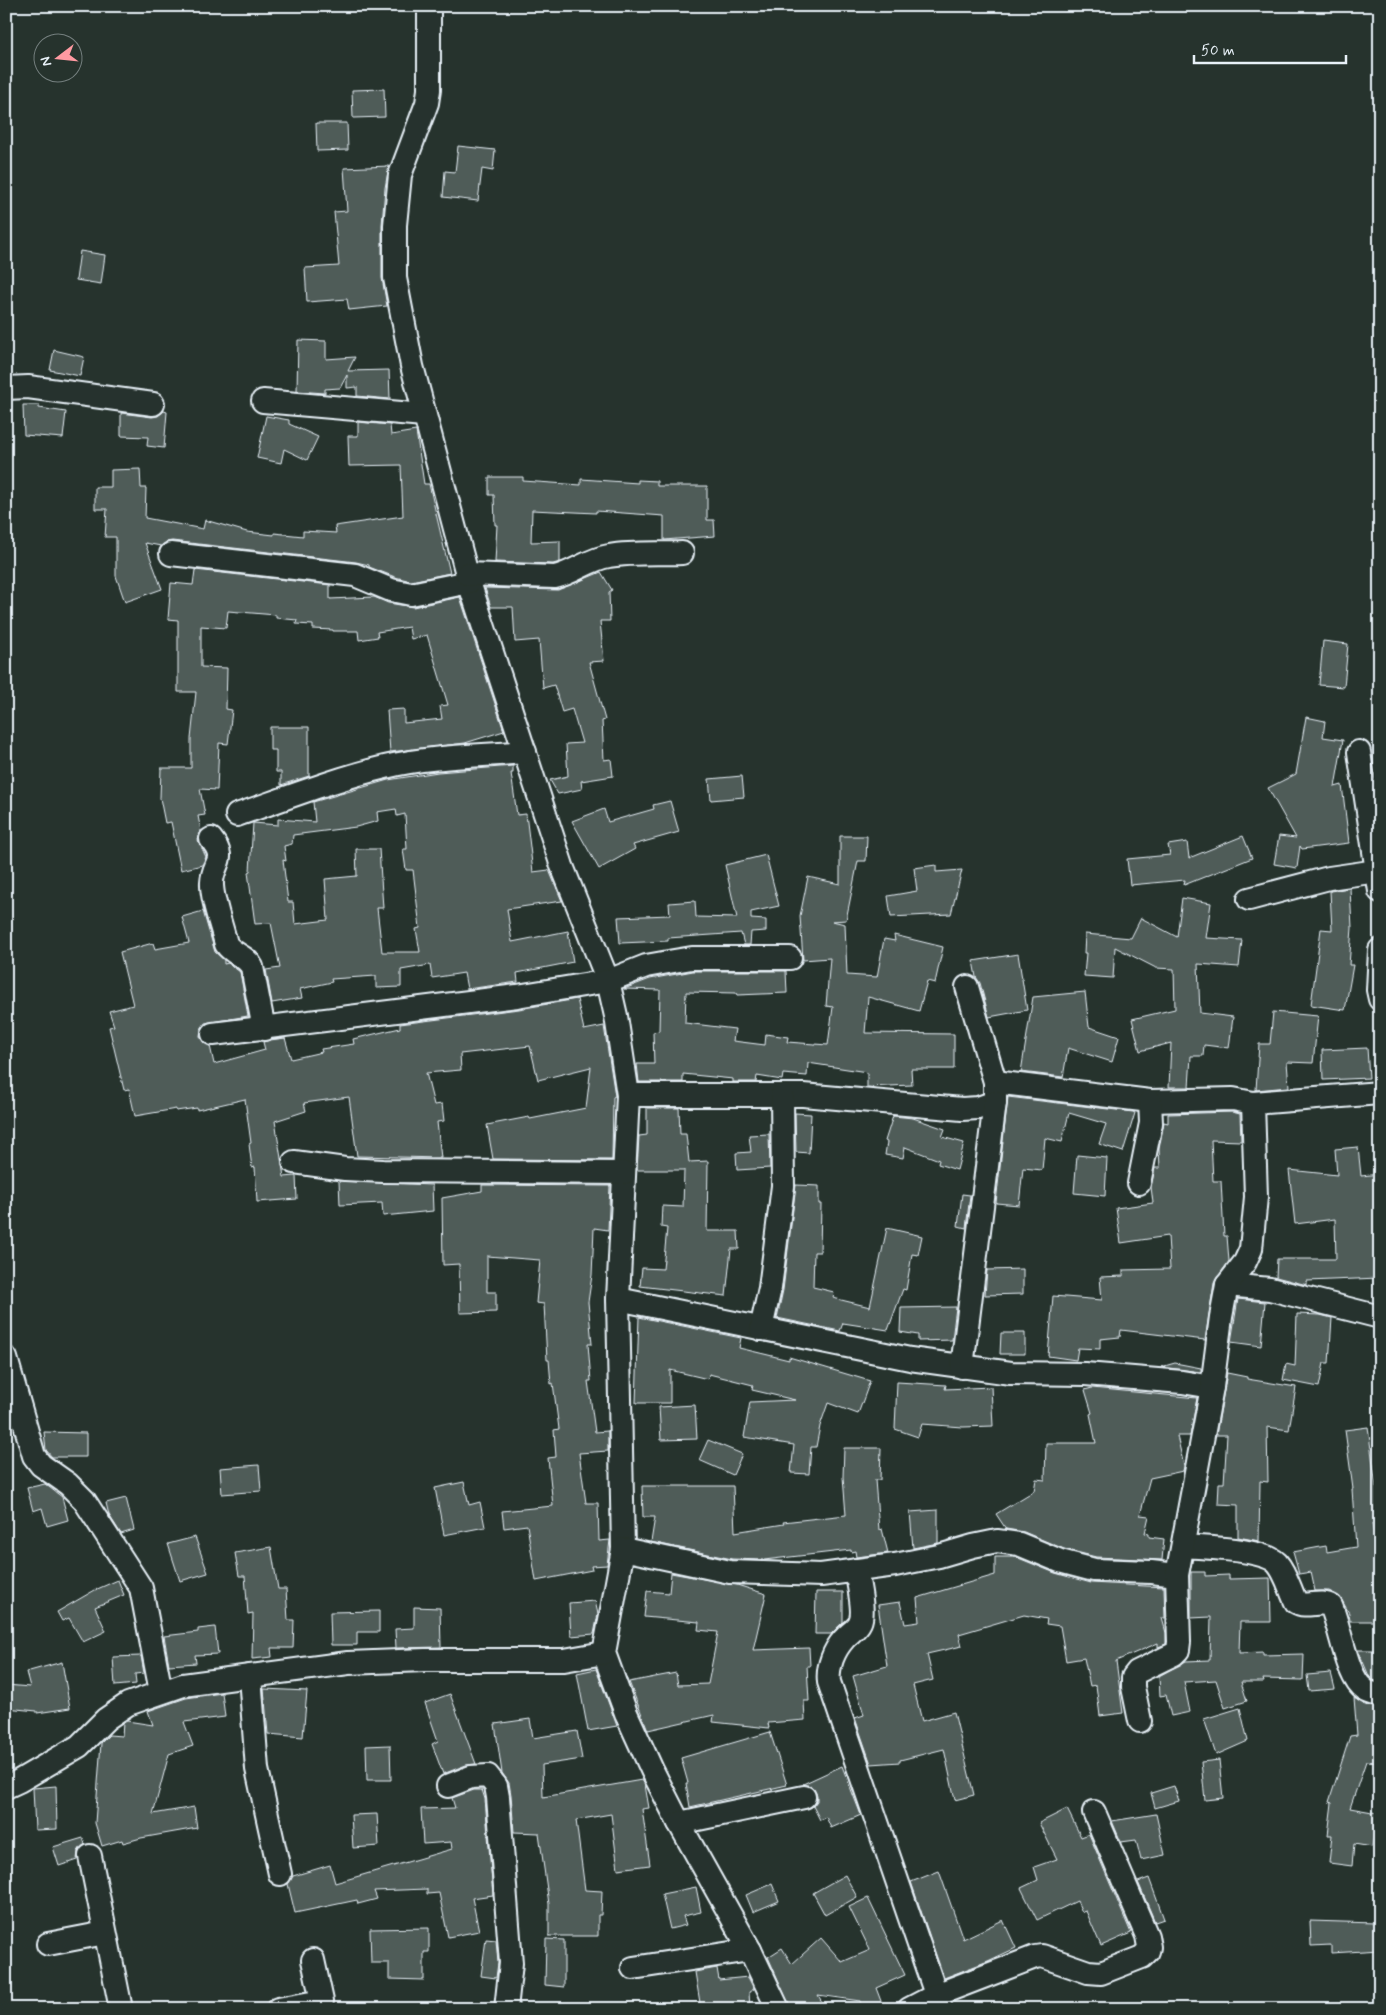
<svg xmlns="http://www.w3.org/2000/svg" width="1386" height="2015" viewBox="0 0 1386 2015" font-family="Mynerve,sans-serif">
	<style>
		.building { fill: #505c59; stroke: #e8f1f8; fill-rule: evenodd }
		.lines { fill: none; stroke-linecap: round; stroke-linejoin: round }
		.minor-casing { stroke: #e8f1f8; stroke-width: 26 }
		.minor { stroke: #26332d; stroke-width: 22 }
	</style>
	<rect width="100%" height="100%" fill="#26332d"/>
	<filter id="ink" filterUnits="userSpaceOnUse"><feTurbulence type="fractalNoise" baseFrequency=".02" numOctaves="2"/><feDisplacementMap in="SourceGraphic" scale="10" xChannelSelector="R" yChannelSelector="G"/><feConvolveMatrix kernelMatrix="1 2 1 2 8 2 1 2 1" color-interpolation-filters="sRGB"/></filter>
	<g filter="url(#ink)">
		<!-- building -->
		<g class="building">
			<polygon points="384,89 385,117 353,118 352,90"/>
			<polygon points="316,123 347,123 348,150 317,151"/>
			<polygon points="458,146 495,150 493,171 482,169 478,201 443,197 445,171 455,172"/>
			<polygon points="389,166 385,188 382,225 382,278 387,306 349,310 347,299 307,302 305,268 339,266 334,212 347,211 344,168"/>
			<polygon points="80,251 105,255 101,284 76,280"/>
			<polygon points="298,340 326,341 326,359 355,357 348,371 389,370 390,399 357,396 357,387 347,388 347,375 340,388 325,389 325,393 297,391"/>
			<polygon points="54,350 84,357 80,376 50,370"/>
			<polygon points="23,405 39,405 39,408 66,412 63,438 24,435"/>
			<polygon points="164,411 167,412 164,448 147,446 148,437 121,436 121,413 152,417 158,416"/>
			<polygon points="266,416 289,420 289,424 318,437 307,460 284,449 281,463 257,458"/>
			<polygon points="358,422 390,425 391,435 416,431 424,484 429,484 450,573 411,581 395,577 369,567 369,565 356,562 172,541 166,542 161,546 145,543 162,589 125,602 116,576 116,537 105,537 107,509 95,509 95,487 111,487 111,470 140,469 141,488 146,488 145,518 203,529 205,520 247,532 274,535 274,533 303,536 303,531 336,533 335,526 403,516 401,465 349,466 348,436 358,436"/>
			<polygon points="489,477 523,477 523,481 581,485 581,479 638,483 638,480 657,481 657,486 707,486 707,520 714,520 715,536 664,540 664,516 596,511 596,513 532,510 531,542 560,541 560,562 553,564 495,562 497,525 495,525 494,495 489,495"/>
			<polygon points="195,570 330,585 330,599 374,597 388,603 413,607 460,597 504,731 465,743 390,752 387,710 404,709 404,723 442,719 440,706 448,705 427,635 411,639 409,627 377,632 378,637 359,640 358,631 333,631 333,630 313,629 313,625 296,624 297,620 276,618 276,615 228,611 226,628 201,626 201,667 227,668 226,709 232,710 228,744 219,743 217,790 200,789 205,815 198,816 201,831 198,840 206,857 202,865 181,870 171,822 165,823 160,798 161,768 191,768 191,739 196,692 178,692 178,620 168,619 171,583 193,585"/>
			<polygon points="601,572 612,590 609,592 610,621 600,621 604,661 589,662 605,720 602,721 604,760 611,759 613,776 581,781 582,789 558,794 550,780 568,776 566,744 582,743 572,709 562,712 554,685 543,688 539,640 515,642 513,607 491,607 485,588 558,590"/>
			<polygon points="1323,641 1348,644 1344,687 1319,685"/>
			<polygon points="1306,717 1325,721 1323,737 1343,740 1335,787 1342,785 1349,843 1302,849 1300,846 1297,868 1274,864 1279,836 1296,838 1268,788 1296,774"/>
			<polygon points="270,727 309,727 309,776 281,785 281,772 276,772 276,750 270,750"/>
			<path d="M 513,766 L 513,773 L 511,773 L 517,815 L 526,814 L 533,872 L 549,870 L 562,901 L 507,909 L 512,942 L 568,931 L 573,962 L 517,973 L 518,982 L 467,989 L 464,973 L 432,978 L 430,965 L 401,970 L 401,987 L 376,988 L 376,976 L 331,979 L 332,982 L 300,989 L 302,998 L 272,1003 L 266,970 L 280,968 L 271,923 L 255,924 L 248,872 L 250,871 L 253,823 L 278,825 L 278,819 L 315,822 L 313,802 L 388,780 L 438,772 ZM 396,809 L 397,816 L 405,814 L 407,849 L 403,849 L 406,870 L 413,870 L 420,928 L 416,929 L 420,952 L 382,952 L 377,908 L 383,908 L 379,849 L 356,849 L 357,876 L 325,879 L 328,920 L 295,924 L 293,902 L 288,902 L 283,860 L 286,861 L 284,846 L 292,844 L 293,835 L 356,827 L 378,821 L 377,812 Z"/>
			<polygon points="742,776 744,797 711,800 709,779"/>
			<polygon points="670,801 679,832 633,845 635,849 599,869 572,821 604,809 608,822 654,809 653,805"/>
			<polygon points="840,836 867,836 866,861 858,861 846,920 832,921 845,924 847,975 877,977 884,939 895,941 894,935 943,947 935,983 927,981 919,1011 868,997 865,1033 954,1034 954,1069 911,1069 912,1085 867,1087 867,1072 808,1063 807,1076 783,1074 782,1080 757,1076 756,1082 733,1082 733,1079 683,1074 683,1082 639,1082 637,1064 654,1064 653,1032 659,1031 660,990 624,989 650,979 693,971 786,971 787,993 737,995 736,993 686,992 685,1023 735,1029 733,1041 765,1045 766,1034 788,1037 787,1042 828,1045 833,1007 826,1006 830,958 803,960 800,916 808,877 840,884"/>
			<polygon points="1243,836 1252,858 1184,885 1185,880 1130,885 1127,859 1170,855 1168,845 1187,842 1189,858"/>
			<polygon points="766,855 779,906 751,912 751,919 766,920 766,931 751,932 750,945 744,945 741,933 668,938 668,941 620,943 618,917 670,915 669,903 695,901 696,917 737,918 725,865"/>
			<polygon points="936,865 936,872 962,870 951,914 891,917 888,896 917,891 914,868"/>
			<polygon points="1350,888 1352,928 1349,965 1353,965 1345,1010 1311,1005 1321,929 1332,930 1330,891"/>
			<polygon points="1182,898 1211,903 1206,938 1242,940 1239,967 1198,964 1200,1013 1233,1017 1229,1048 1204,1045 1203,1056 1191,1056 1189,1087 1169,1087 1171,1043 1140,1051 1132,1019 1175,1009 1174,969 1156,968 1115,947 1113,978 1084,976 1086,953 1084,953 1085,934 1131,938 1141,918 1177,937"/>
			<polygon points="203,911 215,952 224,960 224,964 228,963 240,972 248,1016 205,1023 201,1029 200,1036 203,1042 210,1046 214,1064 265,1050 263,1042 270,1040 285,1038 291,1059 322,1052 321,1049 354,1044 353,1039 400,1028 400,1024 519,1009 577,999 584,1030 604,1026 615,1096 613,1097 612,1160 493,1159 487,1125 529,1117 530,1119 586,1108 591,1067 538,1080 530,1046 460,1054 461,1070 426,1073 434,1105 442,1104 444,1121 437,1122 441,1158 357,1156 349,1097 304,1103 306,1111 275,1121 284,1177 296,1176 297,1199 257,1202 255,1167 252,1168 249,1144 251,1143 245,1099 197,1110 197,1108 176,1111 176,1109 135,1116 129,1089 124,1090 109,1027 114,1026 109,1011 133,1005 120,952 153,943 155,949 189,943 182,917"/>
			<polygon points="1018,954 1027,1010 989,1017 980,983 976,977 973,961"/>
			<polygon points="1085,992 1089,1027 1119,1037 1112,1062 1068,1048 1063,1077 1021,1072 1033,997"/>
			<polygon points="1273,1012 1318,1016 1313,1063 1287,1062 1289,1087 1256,1090 1259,1044 1270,1044"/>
			<polygon points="1367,1048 1369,1078 1323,1080 1322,1050"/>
			<polygon points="1008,1097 1133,1112 1135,1113 1123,1152 1099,1144 1106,1124 1069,1113 1062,1142 1045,1138 1042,1170 1023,1168 1019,1205 996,1203"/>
			<polygon points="647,1108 679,1108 680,1134 686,1134 689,1162 708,1161 707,1231 738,1231 739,1249 731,1249 726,1296 640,1286 642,1268 663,1269 667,1228 661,1227 662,1206 683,1207 684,1170 637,1170 639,1136 647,1135"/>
			<polygon points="1232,1112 1240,1114 1241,1141 1211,1140 1213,1181 1221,1181 1224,1236 1227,1236 1229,1261 1214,1283 1205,1340 1121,1330 1120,1337 1100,1339 1100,1349 1078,1348 1076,1360 1048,1356 1053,1296 1102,1300 1100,1277 1123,1276 1123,1270 1170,1269 1168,1236 1121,1243 1116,1208 1153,1203 1151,1187 1155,1168 1160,1168 1159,1149 1164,1122 1168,1123 1168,1114"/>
			<polygon points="795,1113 811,1114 809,1153 796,1152"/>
			<polygon points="893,1116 913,1118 945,1129 942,1137 964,1143 957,1170 938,1164 939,1160 905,1147 903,1158 885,1155 887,1142 885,1141"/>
			<polygon points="769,1134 770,1168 737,1170 736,1153 751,1152 749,1135"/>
			<polygon points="1358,1147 1361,1176 1380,1174 1380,1225 1377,1225 1379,1278 1307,1281 1307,1285 1276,1277 1277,1259 1336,1259 1335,1219 1295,1224 1289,1170 1337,1175 1335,1149"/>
			<polygon points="1077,1155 1107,1158 1105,1196 1074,1193"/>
			<polygon points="339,1181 432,1185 433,1211 383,1216 382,1203 340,1205"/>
			<polygon points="482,1185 610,1186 608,1230 594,1228 592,1275 588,1302 592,1344 588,1344 591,1381 588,1381 595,1432 608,1431 608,1451 579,1453 586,1503 598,1503 599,1541 610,1540 607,1565 591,1566 592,1570 536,1581 527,1525 504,1528 502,1511 553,1506 548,1458 556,1457 554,1430 559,1429 553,1383 551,1384 549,1360 547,1360 544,1304 536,1303 540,1260 487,1256 487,1292 496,1292 496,1312 460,1313 459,1264 443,1265 442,1198 482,1191"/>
			<polygon points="796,1185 819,1186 819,1204 821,1204 820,1252 814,1252 813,1287 834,1292 833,1298 870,1307 887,1228 922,1236 918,1255 912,1254 906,1290 903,1289 888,1330 843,1323 840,1331 777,1318 783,1290"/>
			<polygon points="962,1194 970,1195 966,1228 958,1226"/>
			<polygon points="1023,1269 1023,1294 985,1295 987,1270"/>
			<polygon points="1238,1299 1265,1302 1261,1346 1231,1342"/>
			<polygon points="956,1307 952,1340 918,1341 918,1335 900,1332 901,1308"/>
			<polygon points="1297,1314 1320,1315 1332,1318 1329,1363 1324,1363 1319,1387 1283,1380 1286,1364 1295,1366"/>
			<polygon points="639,1317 741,1338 739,1348 789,1360 789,1357 870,1381 858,1414 828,1403 820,1426 816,1447 811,1447 809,1474 791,1473 794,1445 744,1437 750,1402 795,1400 752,1390 753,1385 709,1374 708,1379 670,1370 670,1403 636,1403"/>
			<polygon points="1001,1333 1025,1333 1025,1354 1000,1354"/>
			<polygon points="1175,1363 1201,1368 1201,1372 1161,1367"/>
			<polygon points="1227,1373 1247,1377 1247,1379 1296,1387 1289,1430 1267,1427 1268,1482 1260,1481 1259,1541 1238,1537 1238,1505 1218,1504 1219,1483 1224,1483 1227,1435 1216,1435"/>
			<polygon points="897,1382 946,1385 945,1389 991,1387 993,1426 963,1427 922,1424 918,1437 895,1429"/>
			<polygon points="1092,1388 1197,1398 1190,1436 1177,1436 1184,1466 1183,1471 1150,1478 1140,1515 1149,1516 1145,1533 1149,1534 1149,1537 1164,1539 1162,1560 1096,1557 1064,1549 1024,1532 1006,1529 996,1514 1034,1491 1036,1479 1045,1480 1046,1443 1096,1443 1090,1414 1092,1413 1085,1390"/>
			<polygon points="695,1405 697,1439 661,1440 659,1407"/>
			<polygon points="1368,1427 1376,1487 1380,1487 1380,1523 1372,1524 1380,1565 1380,1591 1377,1591 1377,1621 1350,1621 1349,1613 1340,1597 1329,1591 1315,1591 1311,1572 1299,1574 1293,1552 1326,1546 1327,1552 1356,1547 1352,1489 1353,1489 1345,1430"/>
			<polygon points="44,1432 86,1433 86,1457 52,1457 46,1450"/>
			<polygon points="708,1440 742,1454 733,1475 699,1460"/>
			<polygon points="844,1448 881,1448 880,1480 875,1480 879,1530 882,1529 888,1553 856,1557 855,1551 851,1552 851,1550 764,1560 732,1559 651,1542 655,1517 643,1517 642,1486 733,1486 735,1532 784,1524 783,1522 846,1515 843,1477"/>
			<polygon points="259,1465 261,1491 222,1494 220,1468"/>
			<polygon points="464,1482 469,1505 480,1502 485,1527 444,1535 435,1488"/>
			<polygon points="45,1484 62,1497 68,1520 47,1526 42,1508 33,1511 27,1488"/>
			<polygon points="126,1498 134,1530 121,1534 109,1515 106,1503"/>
			<polygon points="938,1510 938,1543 913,1548 910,1512"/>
			<polygon points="195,1537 208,1573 180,1581 168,1544"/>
			<polygon points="271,1547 278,1589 286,1589 288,1620 294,1620 293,1648 271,1648 272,1657 252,1659 253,1613 248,1614 245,1576 239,1576 235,1553"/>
			<polygon points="995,1557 1016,1557 1055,1573 1091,1583 1164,1587 1165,1618 1162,1618 1166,1633 1166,1644 1158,1647 1158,1643 1116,1661 1123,1713 1100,1716 1096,1685 1090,1686 1084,1658 1066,1661 1060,1626 1046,1624 1047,1619 1024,1615 959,1634 962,1646 927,1654 933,1680 913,1685 922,1721 954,1712 974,1795 955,1800 944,1749 900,1760 900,1762 871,1764 855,1718 864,1715 853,1676 887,1666 878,1605 900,1602 905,1624 919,1622 917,1598 995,1575"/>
			<polygon points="1191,1572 1205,1572 1205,1576 1229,1575 1229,1579 1270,1578 1271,1622 1240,1622 1239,1653 1263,1652 1263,1655 1304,1654 1303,1680 1263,1679 1264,1682 1241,1682 1247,1701 1225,1708 1216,1680 1184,1682 1190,1712 1171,1716 1166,1695 1160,1696 1159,1676 1186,1661 1210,1660 1211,1617 1191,1618"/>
			<polygon points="671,1573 737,1585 766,1594 753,1650 809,1648 810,1666 807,1666 809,1701 804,1701 805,1720 768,1723 769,1728 713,1722 714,1715 648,1730 629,1682 676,1673 678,1685 708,1684 718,1632 698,1630 699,1622 644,1617 647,1591 669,1593"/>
			<polygon points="118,1580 124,1595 95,1607 106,1631 83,1642 69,1618 62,1621 57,1612 95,1590"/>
			<polygon points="816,1592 843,1592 843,1622 831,1634 815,1634"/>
			<polygon points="595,1601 598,1614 594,1634 571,1636 569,1603"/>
			<polygon points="414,1607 440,1608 441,1647 396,1648 395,1629 414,1628"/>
			<polygon points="379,1611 379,1632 357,1632 357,1645 331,1645 330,1612"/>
			<polygon points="215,1627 218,1654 195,1655 196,1663 169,1665 164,1636 198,1632 198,1629"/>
			<polygon points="1358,1650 1380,1650 1380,1682 1373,1680 1369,1676"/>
			<polygon points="141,1656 144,1673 135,1674 136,1684 115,1686 113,1657"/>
			<polygon points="62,1662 70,1708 37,1713 37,1711 6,1708 6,1685 30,1687 26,1672"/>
			<polygon points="596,1669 617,1726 588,1731 577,1673"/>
			<polygon points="1331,1673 1335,1689 1309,1691 1307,1675"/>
			<polygon points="264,1689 307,1691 303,1737 268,1734"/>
			<polygon points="222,1693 225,1717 184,1722 193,1746 169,1754 153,1814 194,1807 197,1828 141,1838 123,1843 122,1840 102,1846 95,1823 101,1743 109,1735 122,1736 123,1723 127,1721 153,1725 148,1711 186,1698"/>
			<polygon points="450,1694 476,1764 466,1765 443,1774 432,1744 438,1741 425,1703"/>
			<polygon points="1354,1698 1365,1705 1380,1708 1380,1762 1366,1761 1350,1808 1378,1813 1372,1847 1354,1844 1352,1866 1329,1863 1332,1835 1328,1835 1332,1803 1329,1802 1350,1736 1357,1735"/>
			<polygon points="1240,1708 1248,1741 1216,1755 1204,1719"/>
			<polygon points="530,1719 533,1738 577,1731 582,1759 542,1765 543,1797 642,1780 645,1785 649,1808 642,1809 650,1865 618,1869 611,1814 576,1820 585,1890 602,1891 601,1915 598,1915 598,1936 549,1936 549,1904 539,1833 514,1832 511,1795 509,1783 502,1773 495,1724"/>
			<polygon points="770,1732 787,1785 690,1807 686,1783 688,1783 681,1758"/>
			<polygon points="390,1745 391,1780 367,1780 366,1746"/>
			<polygon points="1219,1760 1223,1798 1205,1800 1201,1762"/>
			<polygon points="842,1766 861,1815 831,1828 826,1817 820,1820 813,1806 817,1801 817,1795 814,1789 803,1784"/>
			<polygon points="56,1786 57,1829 35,1830 33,1788"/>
			<polygon points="1174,1786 1179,1801 1155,1808 1151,1793"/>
			<polygon points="474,1790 482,1790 485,1799 493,1895 472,1898 479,1931 448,1937 439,1893 427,1894 427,1889 374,1891 377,1899 358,1904 357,1900 295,1913 288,1884 293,1876 330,1865 335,1883 452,1849 451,1842 423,1844 421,1809 455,1808 452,1798"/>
			<polygon points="1067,1809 1081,1837 1089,1834 1131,1933 1101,1946 1086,1911 1082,1912 1077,1901 1037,1920 1021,1888 1038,1880 1034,1867 1057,1859 1039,1823"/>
			<polygon points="377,1814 379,1846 353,1848 351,1815"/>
			<polygon points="1156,1814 1165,1855 1141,1860 1136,1840 1121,1842 1112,1821"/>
			<polygon points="83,1838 85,1844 78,1851 77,1860 59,1866 53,1847"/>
			<polygon points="939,1871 963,1939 1003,1920 1016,1948 988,1961 944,1978 911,1882"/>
			<polygon points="845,1875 857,1897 825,1915 813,1893"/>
			<polygon points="1149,1878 1164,1919 1155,1922 1138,1882"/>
			<polygon points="772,1884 779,1901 753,1912 746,1895"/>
			<polygon points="696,1887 701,1912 683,1916 686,1925 670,1929 662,1894"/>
			<polygon points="868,1898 905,1975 876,1988 884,2009 863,2009 860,2001 818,1995 826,2009 791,2009 768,1957 782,1948 792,1964 821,1938 842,1962 870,1950 849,1907"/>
			<polygon points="1310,1921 1375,1923 1374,1930 1380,1929 1380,1950 1331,1953 1331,1945 1311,1946"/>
			<polygon points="429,1928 429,1952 424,1952 424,1980 389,1979 389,1963 371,1963 370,1929"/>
			<polygon points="486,1939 496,1940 498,1963 496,1978 481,1976"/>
			<polygon points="546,1939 564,1940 564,1987 545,1985"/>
			<polygon points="717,1968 719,1980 748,1977 754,1989 749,1992 750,2009 701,2009 695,1972"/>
		</g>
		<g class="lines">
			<!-- minor casing -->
			<g class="minor-casing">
				<g id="minor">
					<polyline points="429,6 429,90 427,103 400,175 395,225 395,278 412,366 469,582 562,866 608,981 616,1016 628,1095 618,1299 623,1549 604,1653 626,1713 652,1770 679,1823 750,1950 778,2009"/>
					<polyline points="6,388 28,387 153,404"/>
					<polyline points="263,401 424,415"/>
					<polyline points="171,554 355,575 391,590 411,594 469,582"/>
					<path d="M 467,574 L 555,577 C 574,573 589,559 609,556 C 632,552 658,554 682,553"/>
					<polyline points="1359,752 1380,891"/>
					<path d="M 237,815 C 286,798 335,779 385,767 C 430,756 479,756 525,752"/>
					<path d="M 211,839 C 228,860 213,862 212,882 C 211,897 222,927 226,944 C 233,955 246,955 252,967 L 264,1029"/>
					<polyline points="1249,899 1329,878 1377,871"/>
					<polyline points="1380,950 1378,990 1380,999"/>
					<polyline points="213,1034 517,996 608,981 646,966 674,961 692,958 790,958"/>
					<polyline points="995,1082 1150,1101 1233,1099 1253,1103"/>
					<polyline points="628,1095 803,1095 962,1109 978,1108 995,1102 995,1082 967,987"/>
					<polyline points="294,1162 345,1169 383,1171 624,1173"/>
					<polyline points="1139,1183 1151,1123 1150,1101"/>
					<polyline points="1227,1285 1270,1289 1380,1317"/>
					<polyline points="618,1299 910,1359 1011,1373 1085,1374 1182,1382 1212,1387"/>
					<polyline points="761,1329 770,1288 783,1186 782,1095"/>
					<polyline points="6,1358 34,1456 41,1465 68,1484 84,1500 141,1588 161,1692"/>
					<polyline points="962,1367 995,1102"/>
					<path d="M 1183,1546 C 1205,1548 1262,1548 1277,1563 C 1286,1573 1290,1590 1296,1602 C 1307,1609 1320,1599 1331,1606 C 1340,1626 1347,1679 1365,1690 C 1369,1693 1375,1694 1380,1695"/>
					<polyline points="623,1549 730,1572 821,1575 895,1565 939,1556 973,1546 997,1541 1019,1544 1060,1561 1094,1570 1151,1572 1177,1575"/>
					<path d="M 856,1570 C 858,1582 865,1612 860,1622 C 857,1629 849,1633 844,1639 C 834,1650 827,1667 829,1682 L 941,2009"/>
					<polyline points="250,1676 257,1769 280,1874"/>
					<polyline points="1140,1721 1133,1687 1133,1677 1137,1672 1174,1654 1178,1650 1179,1642 1177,1575 1212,1387 1221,1317 1227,1285 1245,1262 1251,1249 1256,1197 1253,1103 1380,1093"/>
					<polyline points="448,1786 471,1777 488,1776 496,1786 498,1797 511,1963 506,2009"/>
					<polyline points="6,1787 19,1781 79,1746 106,1719 128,1704 183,1685 348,1663 425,1660 564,1660 604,1653"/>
					<polyline points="679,1823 804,1797"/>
					<polyline points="90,1856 121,2009"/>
					<polyline points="48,1944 105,1933"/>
					<polyline points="633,1968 750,1950"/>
					<polyline points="278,2009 322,2001 313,1960"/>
					<polyline points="909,2009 936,1995 1035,1957 1042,1956 1088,1972 1101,1973 1142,1957 1148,1951 1149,1947 1147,1936 1094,1812"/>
				</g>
			</g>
			<!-- minor -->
			<use href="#minor" class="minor"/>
		</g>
	</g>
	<!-- margin -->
	<rect width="1386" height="2015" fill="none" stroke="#26332d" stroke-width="25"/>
	<rect x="12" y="12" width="1361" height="1990" fill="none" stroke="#e8f1f8" stroke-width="2" filter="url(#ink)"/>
	<!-- north arrow -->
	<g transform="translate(58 58) rotate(254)"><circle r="24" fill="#26332d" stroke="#747f7e"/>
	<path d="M0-4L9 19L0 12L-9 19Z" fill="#ff9aa2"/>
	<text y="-8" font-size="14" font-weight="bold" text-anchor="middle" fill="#e8f1f8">N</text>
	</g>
	<!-- scale -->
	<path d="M1194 55v8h152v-8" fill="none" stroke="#e8f1f8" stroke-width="2.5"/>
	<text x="1201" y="55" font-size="15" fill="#e8f1f8" stroke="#26332d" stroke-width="4" paint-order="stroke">50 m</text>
</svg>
